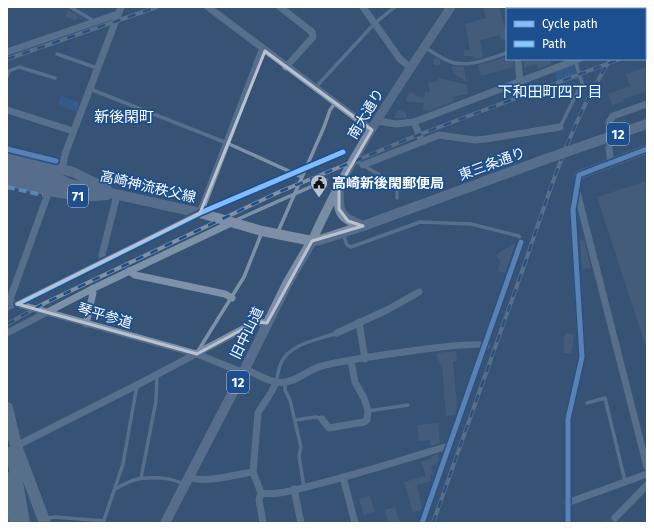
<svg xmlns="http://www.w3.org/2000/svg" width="654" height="530" viewBox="0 0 654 530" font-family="'Fira Sans','Noto Sans JP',sans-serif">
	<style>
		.grass { fill: #2f66a5 }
		.park { fill: url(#park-tufts) }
		.garden { fill: url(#garden-furrows) }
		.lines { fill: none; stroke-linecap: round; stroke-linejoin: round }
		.stream { stroke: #3b618d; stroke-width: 2.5 }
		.building { fill: #526984 }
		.street-tunnel { stroke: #546c89; stroke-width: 7; stroke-dasharray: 7 3.5; stroke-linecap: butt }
		.lane { stroke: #7d92a8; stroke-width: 3.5 }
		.street { stroke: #7d92a8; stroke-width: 7 }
		.secondary { stroke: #798da4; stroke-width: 9 }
		.primary { stroke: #7d8ea7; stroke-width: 10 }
		.highway { stroke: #7e92a7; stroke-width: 12 }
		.rail-casing { stroke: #7e92a7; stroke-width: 4 }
		.rail { stroke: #1b4f8f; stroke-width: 2.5; stroke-dasharray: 8; stroke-linecap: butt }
		.primary-bridge { stroke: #7d8ea7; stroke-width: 10 }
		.quiet { stroke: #80caff; stroke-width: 4; stroke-dasharray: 8 4; stroke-linecap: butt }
		.cycleway-casing { stroke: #1b4f8f; stroke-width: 8 }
		.cycleway { stroke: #80bcff; stroke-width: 5 }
		.marked { fill: none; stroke: #b9c2ce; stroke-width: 3; stroke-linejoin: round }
		.labels { text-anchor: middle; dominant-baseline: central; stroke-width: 3.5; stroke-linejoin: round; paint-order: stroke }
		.shield { fill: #1b4f8f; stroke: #bbcadd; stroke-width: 1 }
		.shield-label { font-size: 13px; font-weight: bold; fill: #fff }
		.street-label { font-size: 14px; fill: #fff; stroke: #1b4f8f }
		.poi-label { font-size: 14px; font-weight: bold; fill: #fff; stroke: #1b4f8f; text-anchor: start }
		.neighbourhood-label { font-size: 15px; fill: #fff; stroke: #1b4f8f }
	</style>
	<defs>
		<pattern id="park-tufts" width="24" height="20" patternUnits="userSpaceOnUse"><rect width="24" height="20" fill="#2f66a5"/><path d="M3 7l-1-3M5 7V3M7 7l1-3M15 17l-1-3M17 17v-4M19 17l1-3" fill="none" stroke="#4e7db2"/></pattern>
		<pattern id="garden-furrows" width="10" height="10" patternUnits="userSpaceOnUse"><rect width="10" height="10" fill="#2f66a5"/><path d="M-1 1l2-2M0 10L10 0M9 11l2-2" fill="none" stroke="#4e7db2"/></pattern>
	</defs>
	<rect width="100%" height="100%" fill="#365274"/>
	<!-- grass -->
	<polygon class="grass" points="527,7 638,7 636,9 527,9"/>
	<!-- park -->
	<g class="park">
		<polygon points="574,64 578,78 559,86 554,71"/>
		<polygon points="61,96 78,102 77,112 58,105"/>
	</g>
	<!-- garden -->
	<polygon class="garden" points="573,7 624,7 623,9 568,9"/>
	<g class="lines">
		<!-- stream -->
		<polyline class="stream" points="606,523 613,515"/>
	</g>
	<!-- building -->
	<g class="building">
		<polygon points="483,7 499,7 505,28 507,28 507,39 501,40 500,35 480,40 483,57 475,59 474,56 464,56 464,50 470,50 465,24 486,18"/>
		<polygon points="68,10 78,16 75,21 65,16"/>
		<polygon points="507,57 507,59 513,59 514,67 481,76 478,65"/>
		<circle cx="437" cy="62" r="3.5"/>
		<polygon points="526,59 550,59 551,64 538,69 537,64 524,68 523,60"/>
		<polygon points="452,66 464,67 466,81 454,74"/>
		<polygon points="647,67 647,91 623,99 624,101 612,105 608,94 630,86 626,74"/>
		<polygon points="439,78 467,85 468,94 453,97 454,101 429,111 423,110 424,103 405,101 410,92 424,99 425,91 430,92 428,83 438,81"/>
		<polygon points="399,110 406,113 407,118 393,118"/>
		<polygon points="647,181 647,346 646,347 597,197"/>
		<polygon points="584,240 591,268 582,269 580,241"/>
		<polygon points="513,244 515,244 505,273 498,271 501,260 498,259 496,255"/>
		<polygon points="565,333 574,335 571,354 563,353"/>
		<polygon points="456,351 457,361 453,361 457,407 455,415 446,416 442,364 438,364 437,353"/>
		<polygon points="438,423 440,443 430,446 430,440 419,441 417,425"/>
		<polygon points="438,454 439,459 437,464 431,466 433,474 430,475 431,481 417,485 422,509 413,512 404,482 426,476 421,462 432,459 431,456"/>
		<polygon points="370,496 375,512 364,515 359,499"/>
		<polygon points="395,507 400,523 388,523 385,510"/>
	</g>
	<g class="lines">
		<!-- street-tunnel -->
		<polyline class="street-tunnel" points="609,122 609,149"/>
		<!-- lane -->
		<g class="lane">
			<polyline points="70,7 94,21"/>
			<path d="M 425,48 C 434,52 442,59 451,62 C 468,68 491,58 507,53"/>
			<polyline points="57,54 97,68"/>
			<polyline points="7,77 9,71 19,67 55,78"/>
			<polyline points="315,88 375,23 395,7"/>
			<polyline points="90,89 227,143 302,177"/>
			<polyline points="560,127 582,83 575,60"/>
			<polyline points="354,160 390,181 397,181 397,198"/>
			<polyline points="236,220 326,180"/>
			<polyline points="277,234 324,127 330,110 335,103"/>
			<polyline points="343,234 347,245 351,247 420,222 471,224 519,236 521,242"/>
			<polyline points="7,309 16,305"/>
			<polyline points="198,351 244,277 262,232"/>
			<path d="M 276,382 C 278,376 278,369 281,363 C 290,343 318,340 337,333"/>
			<polyline points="285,382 285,390 290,400 301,447 299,456 304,487"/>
			<polyline points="587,403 605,398 625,481"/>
			<polyline points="368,411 408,405"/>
			<polyline points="295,420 316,417 322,419"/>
			<polyline points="141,478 156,401 157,374"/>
			<path d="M 115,489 C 122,486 127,482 134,480 C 147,476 172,477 183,484"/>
			<polyline points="45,519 55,517 104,521"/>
			<polyline points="103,523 123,464 137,385"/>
		</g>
		<!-- street -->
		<g class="street">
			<polyline points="208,7 372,130"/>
			<polyline points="280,7 312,32 313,37 286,67"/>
			<polyline points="363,7 400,59 411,68"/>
			<polyline points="509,7 509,9"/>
			<polyline points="7,52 118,14"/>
			<polyline points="518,59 520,82"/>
			<polyline points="7,110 73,131"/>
			<polyline points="378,121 396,124 414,122 579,59"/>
			<polyline points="414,122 422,142"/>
			<polyline points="609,122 613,116 647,104"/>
			<polyline points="609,149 611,162"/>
			<polyline points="363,165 439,135 475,140 486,139 560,127"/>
			<polyline points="62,169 65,154 121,7"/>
			<polyline points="577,192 647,467"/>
			<polyline points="200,213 261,53 265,51"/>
			<polyline points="103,260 102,255 117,195"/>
			<polyline points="129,271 135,275 225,294 232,298"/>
			<polyline points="7,301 197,354 244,373"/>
			<polyline points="9,302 49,191"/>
			<polyline points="17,304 200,213 343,152"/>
			<polyline points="359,322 365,359"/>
			<polyline points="86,324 93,293 92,289"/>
			<polyline points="7,333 92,289 231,223"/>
			<polyline points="337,333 387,310 419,292"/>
			<path d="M 245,369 C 257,374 273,385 286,382 C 299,380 309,369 322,366 C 340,361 476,339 486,346"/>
			<polyline points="322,419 329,428 364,422 367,420 368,411 364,398 355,382 351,361"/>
			<polyline points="14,447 137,385 256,322 267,323"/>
			<path d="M 190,477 C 203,484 238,474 253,472"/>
			<polyline points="343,477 355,523"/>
			<polyline points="294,489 301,523"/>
			<path d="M 261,493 C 279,496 300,488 318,484 C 361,473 402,460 445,447 L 449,448"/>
			<polyline points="567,503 647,474"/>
			<polyline points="615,518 647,485"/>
			<path d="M 263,523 L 259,500 L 261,493 L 253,472 L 258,413 C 264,402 272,394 276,382"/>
			<polyline points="422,523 521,242"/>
			<polyline points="568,523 568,419 582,357 573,210 579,175"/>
		</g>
		<!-- secondary -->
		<g class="secondary">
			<polyline points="579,175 647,149"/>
			<path d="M 312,241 C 349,158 401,82 451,7"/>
		</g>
		<!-- primary -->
		<g class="primary">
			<polyline points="589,144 647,124"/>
			<polyline points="7,157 73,172 107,189"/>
			<polyline points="7,164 51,175 70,184 200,213 262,231 312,241 320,240 363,226 546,159"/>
			<polyline points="7,173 50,183 66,184"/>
			<path d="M 7,181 C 40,189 72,199 107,195"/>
			<path d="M 339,187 C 338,212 338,217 363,226"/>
			<polyline points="165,523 245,369 288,282 312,241"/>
		</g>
		<!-- highway -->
		<g class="highway">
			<polyline points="7,408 16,446 45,523"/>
			<polyline points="12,452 24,523"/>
			<polyline points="7,478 15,523"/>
		</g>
		<!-- rail casing -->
		<g class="rail-casing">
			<g id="rail">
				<polyline points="645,12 647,10"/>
				<polyline points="645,44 647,43"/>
				<polyline points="7,59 157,7"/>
				<polyline points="7,324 45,303 279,192 413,137 620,59"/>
				<path d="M 433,523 C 464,435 495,348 526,260 C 549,193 570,123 609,62"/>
			</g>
		</g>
		<!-- rail -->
		<use href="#rail" class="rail"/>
		<!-- primary-bridge -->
		<polyline class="primary-bridge" points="546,159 589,144"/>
		<!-- quiet -->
		<polyline class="quiet" points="7,187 43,195"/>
		<!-- cycleway casing -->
		<g class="cycleway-casing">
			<g id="cycleway">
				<polyline points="7,149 56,161"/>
				<polyline points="17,304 200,213 343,152"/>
				<polyline points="422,523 521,242"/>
				<polyline points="568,523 568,419 582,357 573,210 579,175 647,149"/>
			</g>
		</g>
		<!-- cycleway -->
		<use href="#cycleway" class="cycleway"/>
	</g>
	<!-- marked area -->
	<path d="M0 0H654V530H0ZM 265,51 L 372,130 L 339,187 L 339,209 L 348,221 L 363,226 L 312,241 L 267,323 L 256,322 L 197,354 L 17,304 L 200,213 Z" fill="#365274" fill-opacity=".55" fill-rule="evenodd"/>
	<path class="marked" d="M 265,51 L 372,130 L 339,187 L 339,209 L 348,221 L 363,226 L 312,241 L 267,323 L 256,322 L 197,354 L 17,304 L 200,213 Z"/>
	<!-- icons -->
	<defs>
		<g id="civic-pin" transform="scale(0.9)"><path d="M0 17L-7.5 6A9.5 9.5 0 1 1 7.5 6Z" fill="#b9c2ce" stroke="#1b4f8f"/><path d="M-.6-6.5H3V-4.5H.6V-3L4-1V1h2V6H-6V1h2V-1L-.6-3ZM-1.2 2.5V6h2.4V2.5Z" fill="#111"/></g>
	</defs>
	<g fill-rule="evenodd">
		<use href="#civic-pin" x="319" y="183"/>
	</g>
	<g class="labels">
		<!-- shield labels -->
		<g class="shield">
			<rect x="607" y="123" width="22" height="22" rx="3"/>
			<rect x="68" y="185" width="20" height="22" rx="3"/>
			<rect x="227" y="371" width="22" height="22" rx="3"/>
		</g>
		<g class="shield-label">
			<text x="618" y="134">12</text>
			<text x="78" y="196">71</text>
			<text x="238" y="382">12</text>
		</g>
		<!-- street labels -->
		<g class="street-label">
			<text transform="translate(366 114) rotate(-59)">南大通り</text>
			<text transform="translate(492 164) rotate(-20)">東三条通り</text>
			<text transform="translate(148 187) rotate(13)">高崎神流秩父線</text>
			<text transform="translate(105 316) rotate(16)">琴平参道</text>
			<text transform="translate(247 333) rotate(-64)">旧中山道</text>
		</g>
		<!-- poi labels -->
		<g class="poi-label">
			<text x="332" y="183">高崎新後閑郵便局</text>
		</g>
		<!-- neighbourhood labels -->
		<g class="neighbourhood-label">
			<text x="550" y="92">下和田町四丁目</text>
			<text x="124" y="117">新後閑町</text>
		</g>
	</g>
	<!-- border -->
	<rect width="654" height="530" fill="none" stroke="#ffffff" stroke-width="16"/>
	<!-- legend -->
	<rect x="506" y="8" width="140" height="52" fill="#1b4f8f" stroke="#7695bc"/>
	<rect x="514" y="21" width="20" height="6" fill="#80bcff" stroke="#7695bc"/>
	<text x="542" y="28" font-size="12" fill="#ffffff">Cycle path</text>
	<rect x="514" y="41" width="20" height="6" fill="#80caff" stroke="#7695bc"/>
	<text x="542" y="48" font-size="12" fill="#ffffff">Path</text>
</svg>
